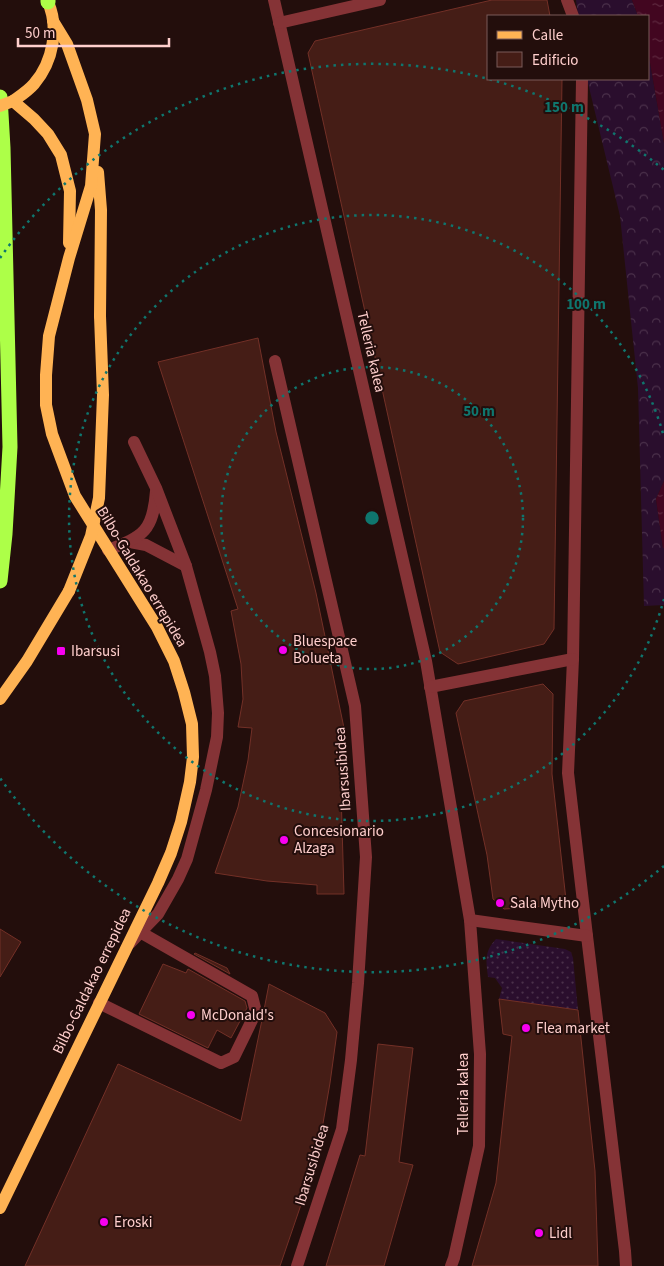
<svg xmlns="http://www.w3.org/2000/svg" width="664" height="1266" viewBox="0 0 664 1266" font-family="'Source Sans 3',sans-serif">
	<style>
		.grass { fill: url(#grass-dots) }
		.forest { fill: url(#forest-crowns) }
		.water { fill: url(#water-ripples) }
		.building { fill: #451d16; stroke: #733027 }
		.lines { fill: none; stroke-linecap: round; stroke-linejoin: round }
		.minor { stroke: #853336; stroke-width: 12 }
		.major { stroke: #ffb354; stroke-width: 12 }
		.highway { stroke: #adff48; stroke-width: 15 }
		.major-bridge { stroke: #ffb354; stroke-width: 12 }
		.ring { fill: none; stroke: #0f766e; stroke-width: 2.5; stroke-dasharray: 2.5 5 }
		.poi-dot { fill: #f800f1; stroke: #230e0c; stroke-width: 2 }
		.labels { text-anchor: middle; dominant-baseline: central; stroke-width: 4; stroke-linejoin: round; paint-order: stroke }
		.street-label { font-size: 15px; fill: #ffcfcd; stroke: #230e0c }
		.poi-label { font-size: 15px; fill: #ffcfcd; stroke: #230e0c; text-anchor: start }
		.centre { fill: #0f766e; stroke: #230e0c; stroke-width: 2.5 }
		.ring-label { font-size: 15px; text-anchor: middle; font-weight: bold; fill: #0f766e; stroke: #230e0c; stroke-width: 4; stroke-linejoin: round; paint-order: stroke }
	</style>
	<defs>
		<pattern id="grass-dots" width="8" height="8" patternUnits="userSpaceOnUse" patternTransform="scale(1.25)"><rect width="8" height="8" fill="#2a0e2d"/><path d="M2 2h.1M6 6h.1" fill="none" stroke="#4a304a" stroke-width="1.8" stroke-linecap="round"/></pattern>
		<pattern id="forest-crowns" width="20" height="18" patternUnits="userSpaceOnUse" patternTransform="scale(1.25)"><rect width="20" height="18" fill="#2a0e2d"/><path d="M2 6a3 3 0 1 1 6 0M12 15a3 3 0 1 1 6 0" fill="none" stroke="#4a304a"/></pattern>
		<pattern id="water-ripples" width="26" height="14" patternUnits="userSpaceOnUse" patternTransform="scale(1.25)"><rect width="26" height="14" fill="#420620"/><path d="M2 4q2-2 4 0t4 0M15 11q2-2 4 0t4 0" fill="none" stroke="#5e293f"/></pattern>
	</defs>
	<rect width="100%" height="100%" fill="#230e0c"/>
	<!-- grass -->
	<path class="grass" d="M 496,939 L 565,949 L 571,952 L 573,958 L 578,1010 L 499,999 L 502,988 L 495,978 L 488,977 C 486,961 484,952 496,939 Z"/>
	<!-- forest -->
	<g class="forest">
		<polygon points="576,0 632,0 638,16 578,16"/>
		<polygon points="648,51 664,143 664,481 656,499 663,548 664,548 664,605 644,606 638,388 620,216 587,79 648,79"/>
	</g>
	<!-- water -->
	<g class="water">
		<polygon points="632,0 664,0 664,143 648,51 648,16 638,16"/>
		<polygon points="664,481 664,548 663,548 656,499"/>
	</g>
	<!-- building -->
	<g class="building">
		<polygon points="492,0 547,0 550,16 488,16 488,79 562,79 554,629 544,644 458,664 440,652 308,53 315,41"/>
		<polygon points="258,338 276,432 316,593 344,728 340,757 344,894 317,894 317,885 267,881 215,873 238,807 248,760 252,728 238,727 243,699 241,664 231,611 238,609 158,362"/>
		<polygon points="543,684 553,694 552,774 566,900 536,907 504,909 493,899 487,855 456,713 464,701"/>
		<polygon points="0,929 21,942 0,977"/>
		<polygon points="195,953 227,968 230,974 194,954"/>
		<polygon points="163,964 186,973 188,969 245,1001 247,1008 231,1038 217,1030 208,1048 139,1014"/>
		<polygon points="269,984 325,1013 337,1032 330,1083 322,1129 305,1193 280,1266 25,1266 118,1064 241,1121 263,1015"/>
		<polygon points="499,999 578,1010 595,1171 598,1266 472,1266 496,1183 512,1036 503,1034"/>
		<polygon points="378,1044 413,1048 399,1162 413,1165 384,1266 326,1266 360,1155 365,1156"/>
	</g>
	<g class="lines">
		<!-- minor -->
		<g class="minor">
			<polyline points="274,0 426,661 470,920 480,1054 479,1146 454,1258 451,1266"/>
			<polyline points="567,0 573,16"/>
			<polyline points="279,23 380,0"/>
			<polyline points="582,79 573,659 568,773 587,936 625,1251 626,1266"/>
			<polyline points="275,361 355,706 366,857 358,983 351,1060 342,1129 297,1266"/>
			<polyline points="130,542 146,545 186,566"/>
			<path d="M 108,550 C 144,536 153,531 156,491"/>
			<polyline points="430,687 573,659"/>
			<polyline points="470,920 587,936"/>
			<polyline points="130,943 158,914 178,879 187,859 206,790 217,737 218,713 215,676 210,652 186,566 156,488 134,442"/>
			<polyline points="99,1003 221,1063 234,1057 256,1012 252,996 140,932"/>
		</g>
		<!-- major -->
		<g class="major">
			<path d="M 47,0 C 60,27 53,62 34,84 C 28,91 20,96 13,101 L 34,119 L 48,134 L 61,155 L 70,191 L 69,243"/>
			<polyline points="98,172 101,210 100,316"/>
			<polyline points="0,699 27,661 69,591"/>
			<polyline points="0,1208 158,883 171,853 181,822 190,782 193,757 192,724 184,692 174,661 157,627 75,496 52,434 46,405 46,375 49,336 69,258 91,186 95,134 87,100 67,44 53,21"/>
		</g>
		<!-- highway -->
		<g class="highway">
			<polyline points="48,0 48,2"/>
			<polyline points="0,97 3,148 10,447 5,534 0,581"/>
		</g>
		<!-- major-bridge -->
		<g class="major-bridge">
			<polyline points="0,106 13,101"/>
			<polyline points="69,591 91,536 99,498 103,395 100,316"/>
		</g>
	</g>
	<!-- distance rings -->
	<g class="ring">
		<circle cx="372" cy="518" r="151"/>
		<path d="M664 599A303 303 0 1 1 664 437"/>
		<path d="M664 866A454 454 0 0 1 0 778M0 258A454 454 0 0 1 664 170"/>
	</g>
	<!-- markers -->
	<g class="poi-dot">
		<circle cx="283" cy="650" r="5"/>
		<rect x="56" y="646" width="10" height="10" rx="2.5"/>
		<circle cx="284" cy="840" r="5"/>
		<circle cx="500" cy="903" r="5"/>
		<circle cx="191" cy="1015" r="5"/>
		<circle cx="526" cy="1028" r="5"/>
		<circle cx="104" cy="1222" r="5"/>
		<circle cx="539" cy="1233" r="5"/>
	</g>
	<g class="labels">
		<!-- street labels -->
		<g class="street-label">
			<text transform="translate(371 352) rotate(77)">Telleria kalea</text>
			<text transform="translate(142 577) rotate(59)">Bilbo-Galdakao errepidea</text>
			<text transform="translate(343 769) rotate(-94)">Ibarsusibidea</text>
			<text transform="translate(92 981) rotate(-64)">Bilbo-Galdakao errepidea</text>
			<text transform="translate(463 1094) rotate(-90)">Telleria kalea</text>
			<text transform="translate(312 1165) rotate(-73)">Ibarsusibidea</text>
		</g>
		<!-- poi labels -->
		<g class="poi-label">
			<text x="293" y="641">Bluespace<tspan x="293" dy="17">Bolueta</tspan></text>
			<text x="71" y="651">Ibarsusi</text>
			<text x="294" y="831">Concesionario<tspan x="294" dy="17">Alzaga</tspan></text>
			<text x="510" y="903">Sala Mytho</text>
			<text x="201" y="1015">McDonald's</text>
			<text x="536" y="1028">Flea market</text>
			<text x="114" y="1222">Eroski</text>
			<text x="549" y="1233">Lidl</text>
		</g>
	</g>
	<circle cx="372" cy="518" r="8" class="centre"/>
	<g class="ring-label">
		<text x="564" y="112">150 m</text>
		<text x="586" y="309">100 m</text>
		<text x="479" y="416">50 m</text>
	</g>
	<!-- legend -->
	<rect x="487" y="15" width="162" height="65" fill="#230e0c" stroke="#7b5b59"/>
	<rect x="497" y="31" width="25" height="8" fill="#ffb354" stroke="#7b5b59"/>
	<text x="532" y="40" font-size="15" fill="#ffcfcd">Calle</text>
	<rect x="497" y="52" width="25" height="15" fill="#451d16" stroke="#7b5b59"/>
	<text x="532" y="65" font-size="15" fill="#ffcfcd">Edificio</text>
	<!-- scale -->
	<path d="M18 38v8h151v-8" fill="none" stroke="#ffcfcd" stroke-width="2.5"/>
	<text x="25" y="38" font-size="15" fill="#ffcfcd" stroke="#230e0c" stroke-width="4" paint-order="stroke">50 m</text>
</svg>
